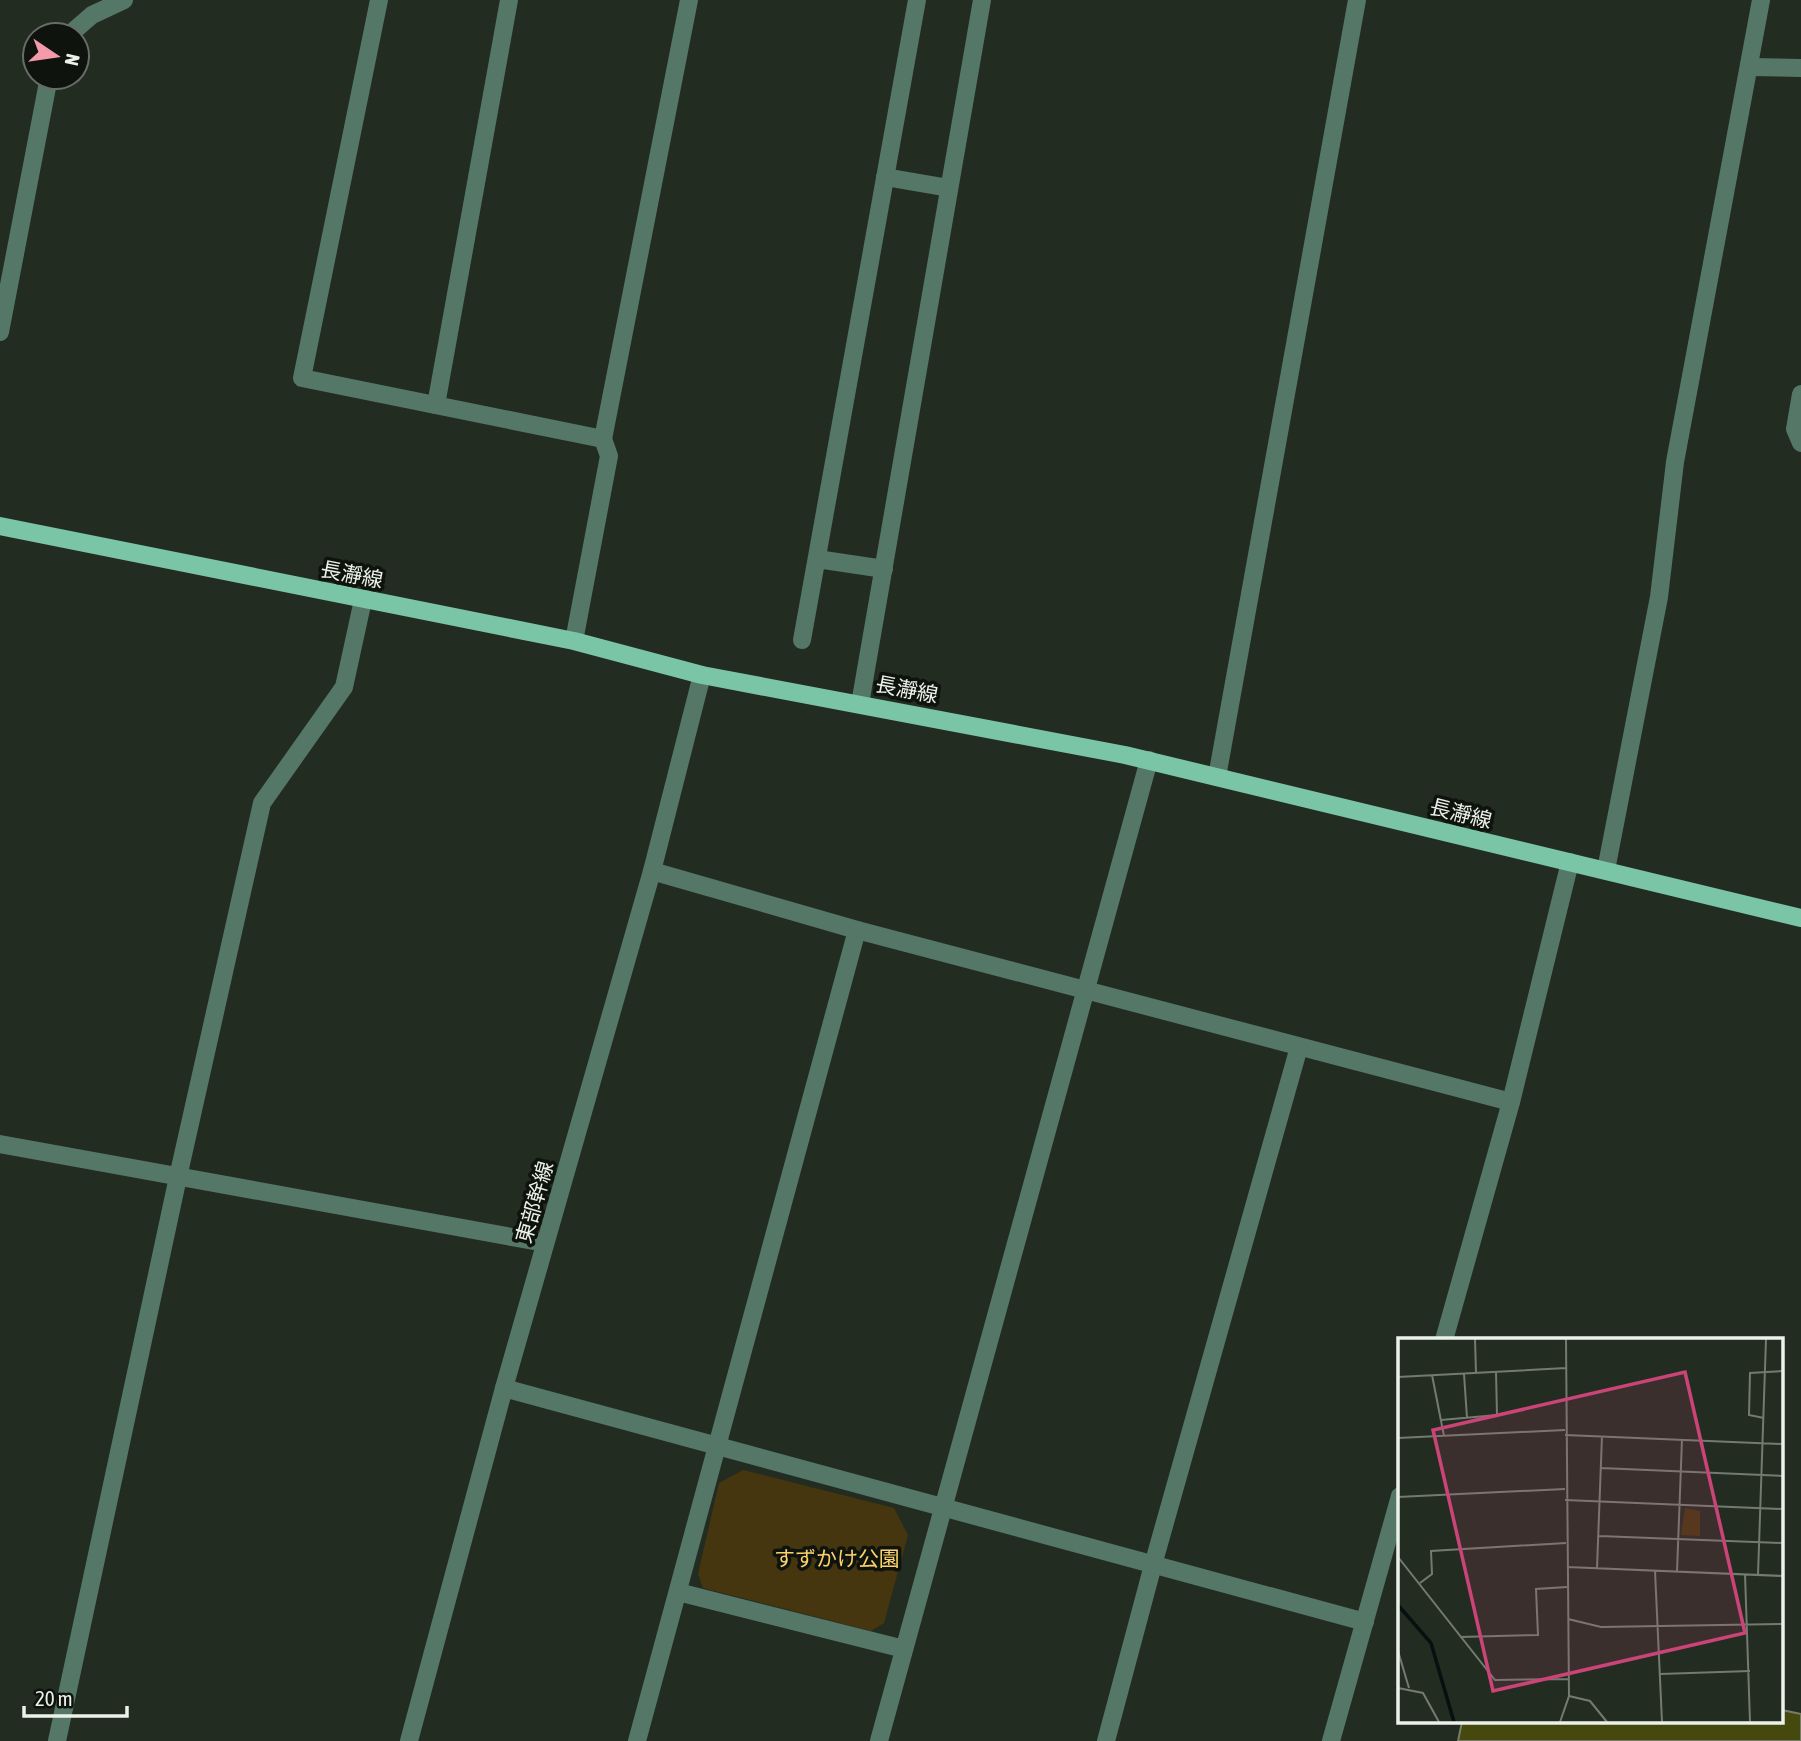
<svg xmlns="http://www.w3.org/2000/svg" width="1801" height="1741" viewBox="0 0 1801 1741" font-family="'Asap Condensed','Noto Sans JP',sans-serif">
	<style>
		.green { fill: #453610 }
		.building { fill: #444809; stroke: #797b6b; stroke-width: 2; filter: url(#shadow) }
		.lines { fill: none; stroke-linecap: round; stroke-linejoin: round }
		.service { stroke: #557768; stroke-width: 18 }
		.minor { stroke: #557768; stroke-width: 18 }
		.tertiary { stroke: #557768; stroke-width: 18 }
		.primary { stroke: #7bc5a7; stroke-width: 18 }
		.labels { text-anchor: middle; dominant-baseline: central; stroke-width: 7; stroke-linejoin: round; paint-order: stroke }
		.street-label { font-size: 21px; fill: #ecf2ea; stroke: #0f130e }
		.park-label { font-size: 21px; fill: #fcd169; stroke: #0f130e }
		.inset-river { fill: none; stroke: #041110; stroke-width: 3.5 }
		.inset-road { fill: none; stroke: #737b71; stroke-width: 2 }
		.view { fill: #ca4478; fill-opacity: 0.15; stroke: #ca4478; stroke-width: 3.5 }
		.inset-edge { fill: none; stroke: #ecf2ea; stroke-width: 3.5 }
	</style>
	<defs>
		<filter id="shadow"><feDropShadow dx="8" dy="4.5" stdDeviation="0" flood-color="#0009"/></filter>
	</defs>
	<rect width="100%" height="100%" fill="#232c21"/>
	<!-- green -->
	<polygon class="green" points="743,1470 894,1508 908,1535 884,1623 871,1631 703,1588 698,1574 719,1483"/>
	<!-- building -->
	<polygon class="building" points="1782,1710 1801,1714 1801,1741 1458,1741 1462,1722 1782,1722"/>
	<g class="lines">
		<!-- service -->
		<g class="service">
			<polyline points="885,177 949,188"/>
			<polyline points="436,405 509,0"/>
			<polyline points="603,439 689,0"/>
			<polyline points="817,559 884,569"/>
			<polyline points="802,640 917,0"/>
			<polyline points="678,1592 904,1649"/>
		</g>
		<!-- minor -->
		<g class="minor">
			<polyline points="379,0 302,378 603,439 609,456 574,641"/>
			<polyline points="69,35 92,15 124,0"/>
			<polyline points="1749,67 1801,68"/>
			<polyline points="0,332 49,77"/>
			<polyline points="1801,394 1795,429 1801,443"/>
			<polyline points="860,704 982,0"/>
			<polyline points="1217,777 1357,0"/>
			<polyline points="1606,870 1659,597 1675,462 1761,0"/>
			<polyline points="652,871 857,930 1511,1102"/>
			<polyline points="0,1144 545,1243"/>
			<polyline points="1444,1340 1511,1102 1570,862"/>
			<polyline points="504,1388 1365,1622"/>
			<polyline points="57,1741 178,1177 262,803 344,687 363,600"/>
			<polyline points="409,1741 504,1388 652,871 702,675"/>
			<polyline points="637,1741 857,930"/>
			<polyline points="1106,1741 1153,1565 1299,1047"/>
			<polyline points="1331,1741 1400,1496"/>
		</g>
		<!-- tertiary -->
		<polyline class="tertiary" points="879,1741 1149,760"/>
		<!-- primary -->
		<polyline class="primary" points="0,526 574,641 702,675 1125,755 1801,918"/>
	</g>
	<g class="labels">
		<!-- street labels -->
		<g class="street-label">
			<text transform="translate(352 574) rotate(11)">長瀞線</text>
			<text transform="translate(907 689) rotate(11)">長瀞線</text>
			<text transform="translate(1461 813) rotate(14)">長瀞線</text>
			<text transform="translate(534 1202) rotate(-74)">東部幹線</text>
		</g>
		<!-- park labels -->
		<g class="park-label">
			<text x="837" y="1558">すずかけ公園</text>
		</g>
	</g>
	<!-- overview -->
	<g transform="translate(1398 1338)">
		<rect width="385" height="385" fill="#232c21"/>
		<path d="M 287,170 L 302,173 L 302,198 L 283,197 Z" fill="#453610"/>
		<path class="inset-river" d="M 0,267 L 33,305 L 56,384"/>
		<path class="inset-road" d="M 77,1 L 78,35M 66,36 L 69,80M 34,37 L 46,98M 0,39 L 168,30M 366,80 L 351,77 L 352,35 L 385,33M 43,82 L 99,77 L 98,34M 167,97 L 385,106M 0,100 L 167,92M 203,130 L 385,138M 0,159 L 167,151M 167,162 L 385,171M 201,198 L 385,205M 0,219 L 97,342 L 171,341M 169,229 L 385,238M 199,230 L 204,98M 257,233 L 264,384M 279,234 L 284,101M 347,236 L 352,384M 360,237 L 368,1M 22,245 L 34,236 L 33,213 L 168,205M 170,281 L 203,289 L 385,286M 62,299 L 140,297 L 138,251 L 169,249M 0,313 L 11,350M 262,336 L 352,333M 0,350 L 25,355 L 41,384M 171,358 L 192,363 L 209,384M 162,384 L 171,358 L 168,1"/>
		<path class="view" d="M 287,34 L 347,295 L 95,353 L 35,92 Z"/>
		<rect width="385" height="385" class="inset-edge"/>
	</g>
	<!-- north arrow -->
	<g transform="translate(56 56) rotate(103)"><circle r="33" fill="#0f130e" stroke="#676c66" stroke-width="2"/>
	<path d="M0-5L12 26L0 18L-12 26Z" fill="#f39aab"/>
	<text y="-10" font-size="19" font-weight="bold" text-anchor="middle" fill="#ecf2ea">N</text>
	</g>
	<!-- scale -->
	<path d="M24 1706v10h103v-10" fill="none" stroke="#ecf2ea" stroke-width="3.5"/>
	<text x="35" y="1706" font-size="21" fill="#ecf2ea" stroke="#0f130e" stroke-width="5" paint-order="stroke">20 m</text>
</svg>
